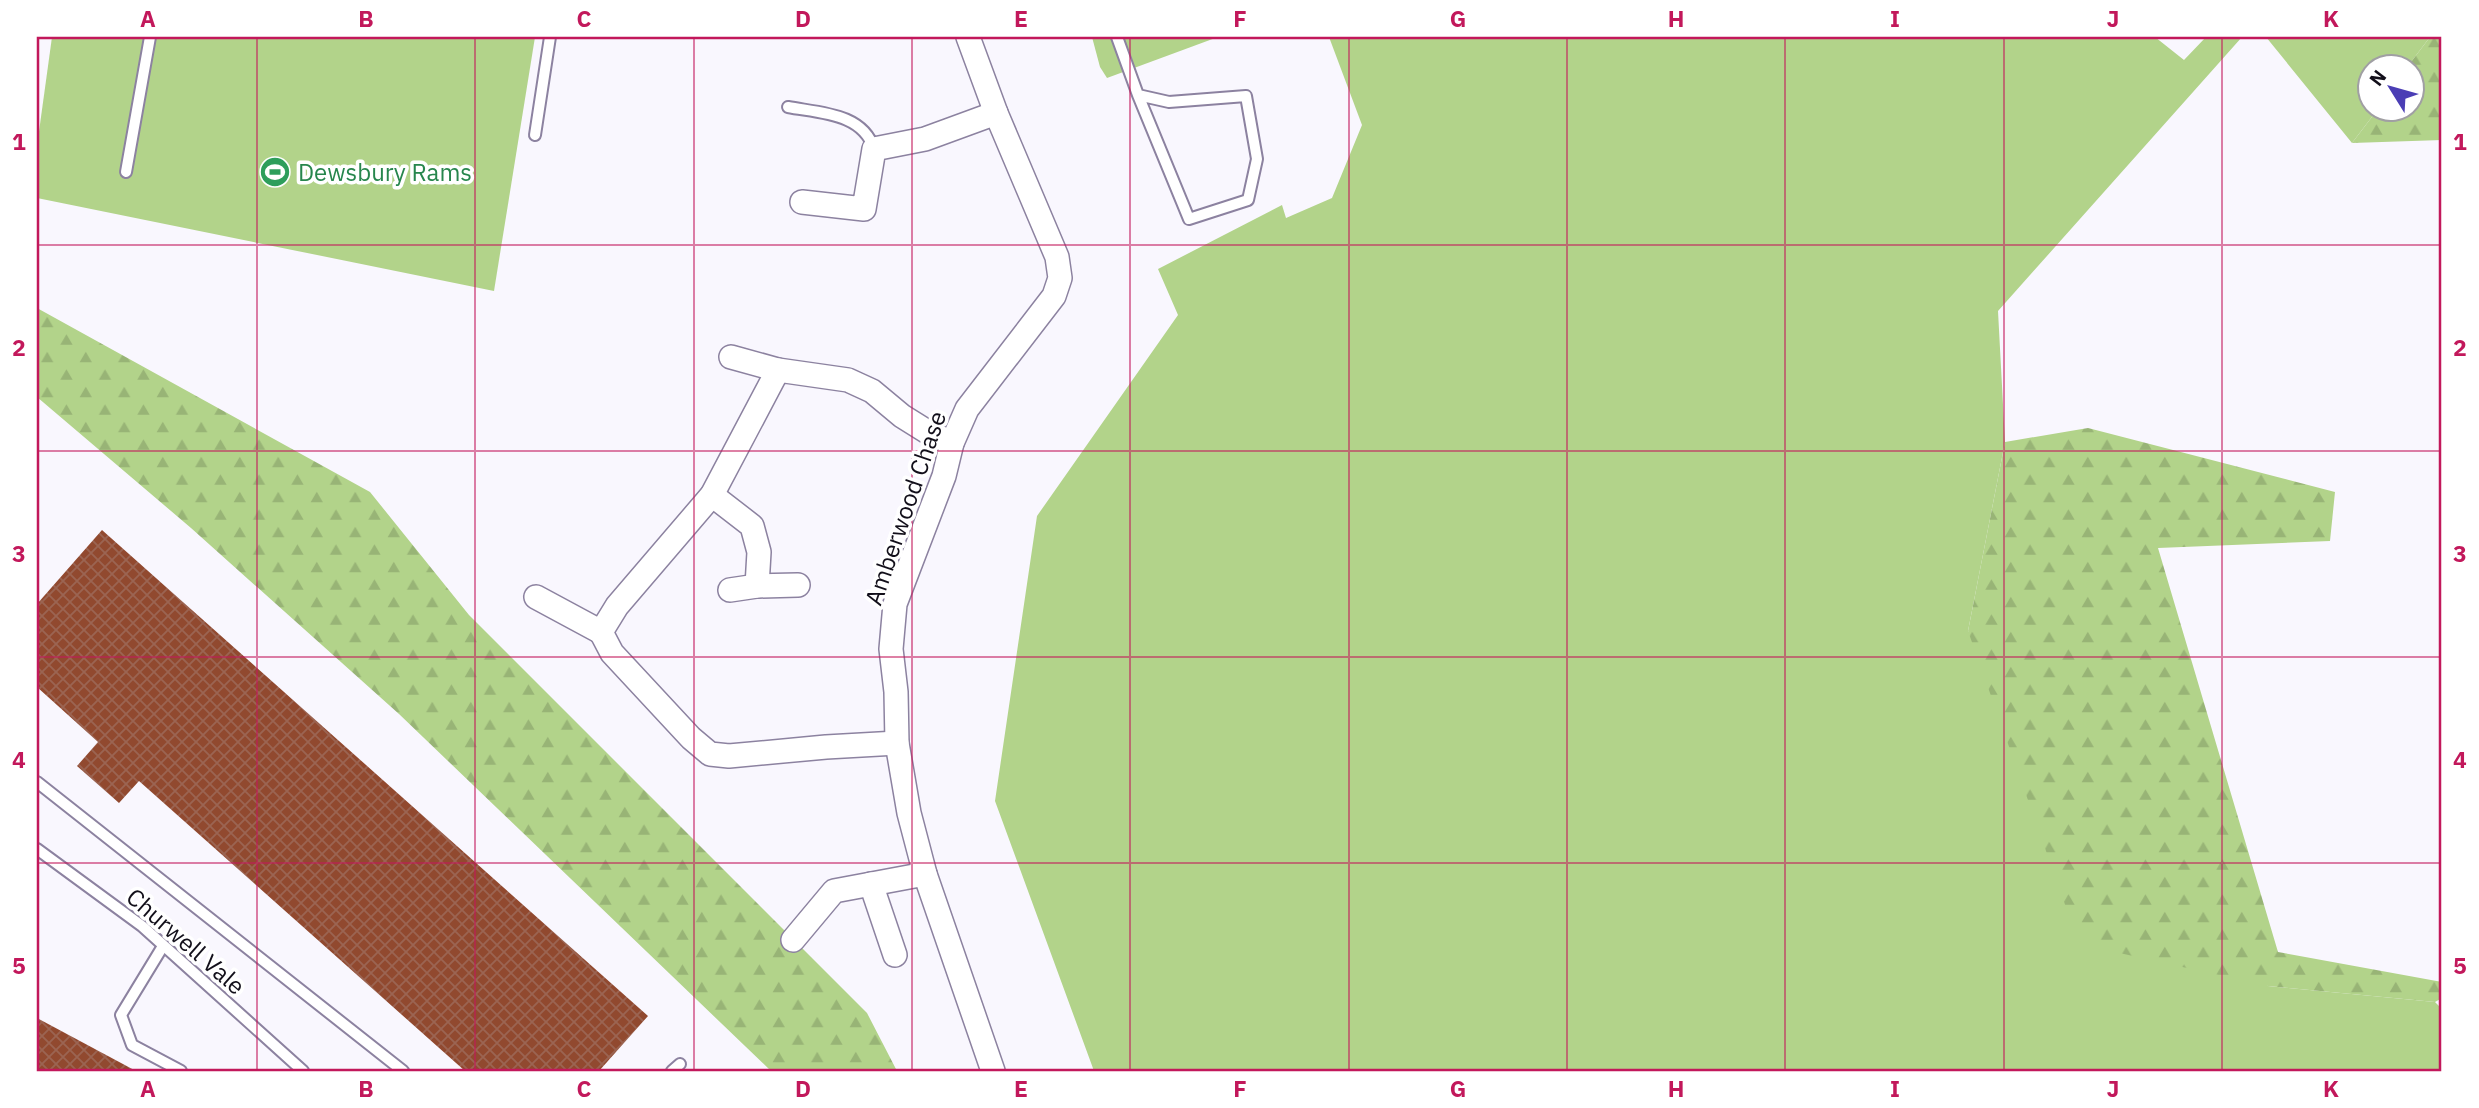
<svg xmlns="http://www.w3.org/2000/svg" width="2479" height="1108" viewBox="0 0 2479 1108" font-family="'IBM Plex Sans',sans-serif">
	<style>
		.green { fill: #b2d38a }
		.forest { fill: url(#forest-firs) }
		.building { fill: url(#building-cross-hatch) }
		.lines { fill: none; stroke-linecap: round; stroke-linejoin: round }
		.lane-casing { stroke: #8c82a0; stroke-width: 14 }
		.street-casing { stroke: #8c82a0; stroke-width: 26 }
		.lane { stroke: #fff; stroke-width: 10 }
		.street { stroke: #fff; stroke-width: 23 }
		.grid { fill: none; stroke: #c2185b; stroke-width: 2; stroke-opacity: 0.55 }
		.labels { text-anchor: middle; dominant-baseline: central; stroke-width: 7; stroke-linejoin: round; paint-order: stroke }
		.leisure-label { font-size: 24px; fill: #27864d; stroke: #fff; text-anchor: start }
		.street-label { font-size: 24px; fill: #120f1a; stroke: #fff }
		.neatline { fill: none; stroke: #c2185b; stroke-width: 2.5 }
		.grid-label { font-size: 23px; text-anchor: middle; font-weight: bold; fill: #c2185b }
	</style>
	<defs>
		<pattern id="forest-firs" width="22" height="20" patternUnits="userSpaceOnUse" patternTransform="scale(1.75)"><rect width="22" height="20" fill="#b2d38a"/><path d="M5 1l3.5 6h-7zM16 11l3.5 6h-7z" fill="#98b476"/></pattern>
		<pattern id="building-cross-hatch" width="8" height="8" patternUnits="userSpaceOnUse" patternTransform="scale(1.75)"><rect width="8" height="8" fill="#91492f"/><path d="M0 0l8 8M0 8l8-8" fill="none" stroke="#9b6452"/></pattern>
	</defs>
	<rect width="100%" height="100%" fill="#f9f7fe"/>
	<!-- green -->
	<g class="green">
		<polygon points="52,37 535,37 494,291 37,198 37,146"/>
		<polygon points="1092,37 1218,37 1107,78 1100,67"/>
		<polygon points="1329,37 2155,37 2184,60 2206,37 2242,37 1998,311 2005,442 1968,631 2268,986 2435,1002 2442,1009 2442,1071 1094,1071 995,801 1037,516 1178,315 1158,269 1282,205 1286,218 1332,198 1362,125"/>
		<polygon points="2266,37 2430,37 2408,66 2370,66 2370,108 2378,109 2352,143"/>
	</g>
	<!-- forest -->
	<g class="forest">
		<polygon points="2430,37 2442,37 2442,140 2352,143 2378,109 2412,108 2412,66 2408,66"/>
		<polygon points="37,308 370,492 469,615 867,1013 897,1071 771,1071 399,714 191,528 37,397"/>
		<polygon points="2088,428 2335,492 2330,541 2158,548 2278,952 2442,982 2442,998 2435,1002 2268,986 2079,944 1968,631 2005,442"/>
	</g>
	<!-- building -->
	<g class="building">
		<polygon points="102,530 648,1016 599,1071 465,1071 139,781 119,803 77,766 98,742 37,687 37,604"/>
		<polygon points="37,1018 136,1071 37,1071"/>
	</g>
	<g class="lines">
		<!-- lane casing -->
		<g class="lane-casing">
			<g id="lane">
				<polyline points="1117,37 1138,95 1189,219 1248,200 1257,159 1246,96 1169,102 1138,95"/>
				<path d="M 788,107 C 820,113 863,113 874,149"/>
				<polyline points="535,135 550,37"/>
				<polyline points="126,172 150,37"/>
				<polyline points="37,782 403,1071"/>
				<polyline points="37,849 142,926 303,1071"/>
				<polyline points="163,946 121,1015 132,1045 181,1071"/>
				<polyline points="672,1071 680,1064"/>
			</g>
		</g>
		<!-- street casing -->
		<g class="street-casing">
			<g id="street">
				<polyline points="968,37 996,113 1057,257 1060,278 1054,296 967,409 952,443 944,476 895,604 891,649 896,692 897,743 909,813 925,874 993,1071"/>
				<polyline points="802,202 864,209 874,149 925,139 996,113"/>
				<polyline points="731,357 778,370"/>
				<polyline points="712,495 752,526 759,552 757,586"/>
				<polyline points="730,590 757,586 798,585"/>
				<polyline points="536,597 601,632"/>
				<polyline points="897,743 826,747 729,756 710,754 691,738 612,653 601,632 617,606 712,495 778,370 848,380 872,391 902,416 926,431 952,443"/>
				<polyline points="871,884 895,955"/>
				<polyline points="793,940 834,891 925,874"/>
			</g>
		</g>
		<!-- lane -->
		<use href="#lane" class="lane"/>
		<!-- street -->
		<use href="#street" class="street"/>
	</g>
	<!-- grid -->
	<path class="grid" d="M 257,37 L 257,1071M 475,37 L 475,1071M 694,37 L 694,1071M 912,37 L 912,1071M 1130,37 L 1130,1071M 1349,37 L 1349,1071M 1567,37 L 1567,1071M 1785,37 L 1785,1071M 2004,37 L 2004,1071M 2222,37 L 2222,1071M 37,245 L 2442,245M 37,451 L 2442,451M 37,657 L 2442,657M 37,863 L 2442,863"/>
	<!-- icons -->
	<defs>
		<g id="stadium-disc" transform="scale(1.575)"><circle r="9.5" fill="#2e9e5b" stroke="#fff"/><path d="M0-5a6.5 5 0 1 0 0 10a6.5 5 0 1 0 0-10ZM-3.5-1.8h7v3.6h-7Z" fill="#fff"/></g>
	</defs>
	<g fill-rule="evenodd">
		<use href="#stadium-disc" x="275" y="172"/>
	</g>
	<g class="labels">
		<!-- leisure labels -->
		<g class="leisure-label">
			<text x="298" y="172">Dewsbury Rams</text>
		</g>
		<!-- street labels -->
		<g class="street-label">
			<text transform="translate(905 508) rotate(-71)">Amberwood Chase</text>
			<text transform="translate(186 941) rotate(41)">Churwell Vale</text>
		</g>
	</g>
	<!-- border -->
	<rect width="2479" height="1108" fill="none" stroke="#ffffff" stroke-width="77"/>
	<!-- north arrow -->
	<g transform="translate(2391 88) rotate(307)"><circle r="33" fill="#ffffff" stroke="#a09fa3" stroke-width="2"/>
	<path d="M0-5L12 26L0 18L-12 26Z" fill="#4b3eb5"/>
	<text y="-10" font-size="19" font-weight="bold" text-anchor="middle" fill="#120f1a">N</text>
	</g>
	<rect x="38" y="38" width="2402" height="1032" class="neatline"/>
	<g class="grid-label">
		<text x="148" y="27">A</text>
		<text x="366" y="27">B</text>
		<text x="584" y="27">C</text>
		<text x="803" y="27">D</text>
		<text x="1021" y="27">E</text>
		<text x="1240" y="27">F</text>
		<text x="1458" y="27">G</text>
		<text x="1676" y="27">H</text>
		<text x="1895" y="27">I</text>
		<text x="2113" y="27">J</text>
		<text x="2331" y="27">K</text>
		<text x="19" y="150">1</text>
		<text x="2460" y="150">1</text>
		<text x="19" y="356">2</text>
		<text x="2460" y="356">2</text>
		<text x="19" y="562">3</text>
		<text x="2460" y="562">3</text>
		<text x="19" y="768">4</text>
		<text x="2460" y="768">4</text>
		<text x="19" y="974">5</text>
		<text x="2460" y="974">5</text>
		<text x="148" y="1097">A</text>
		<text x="366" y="1097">B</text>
		<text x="584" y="1097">C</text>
		<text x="803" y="1097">D</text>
		<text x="1021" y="1097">E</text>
		<text x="1240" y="1097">F</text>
		<text x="1458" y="1097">G</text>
		<text x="1676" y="1097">H</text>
		<text x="1895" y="1097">I</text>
		<text x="2113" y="1097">J</text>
		<text x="2331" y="1097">K</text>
	</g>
</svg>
